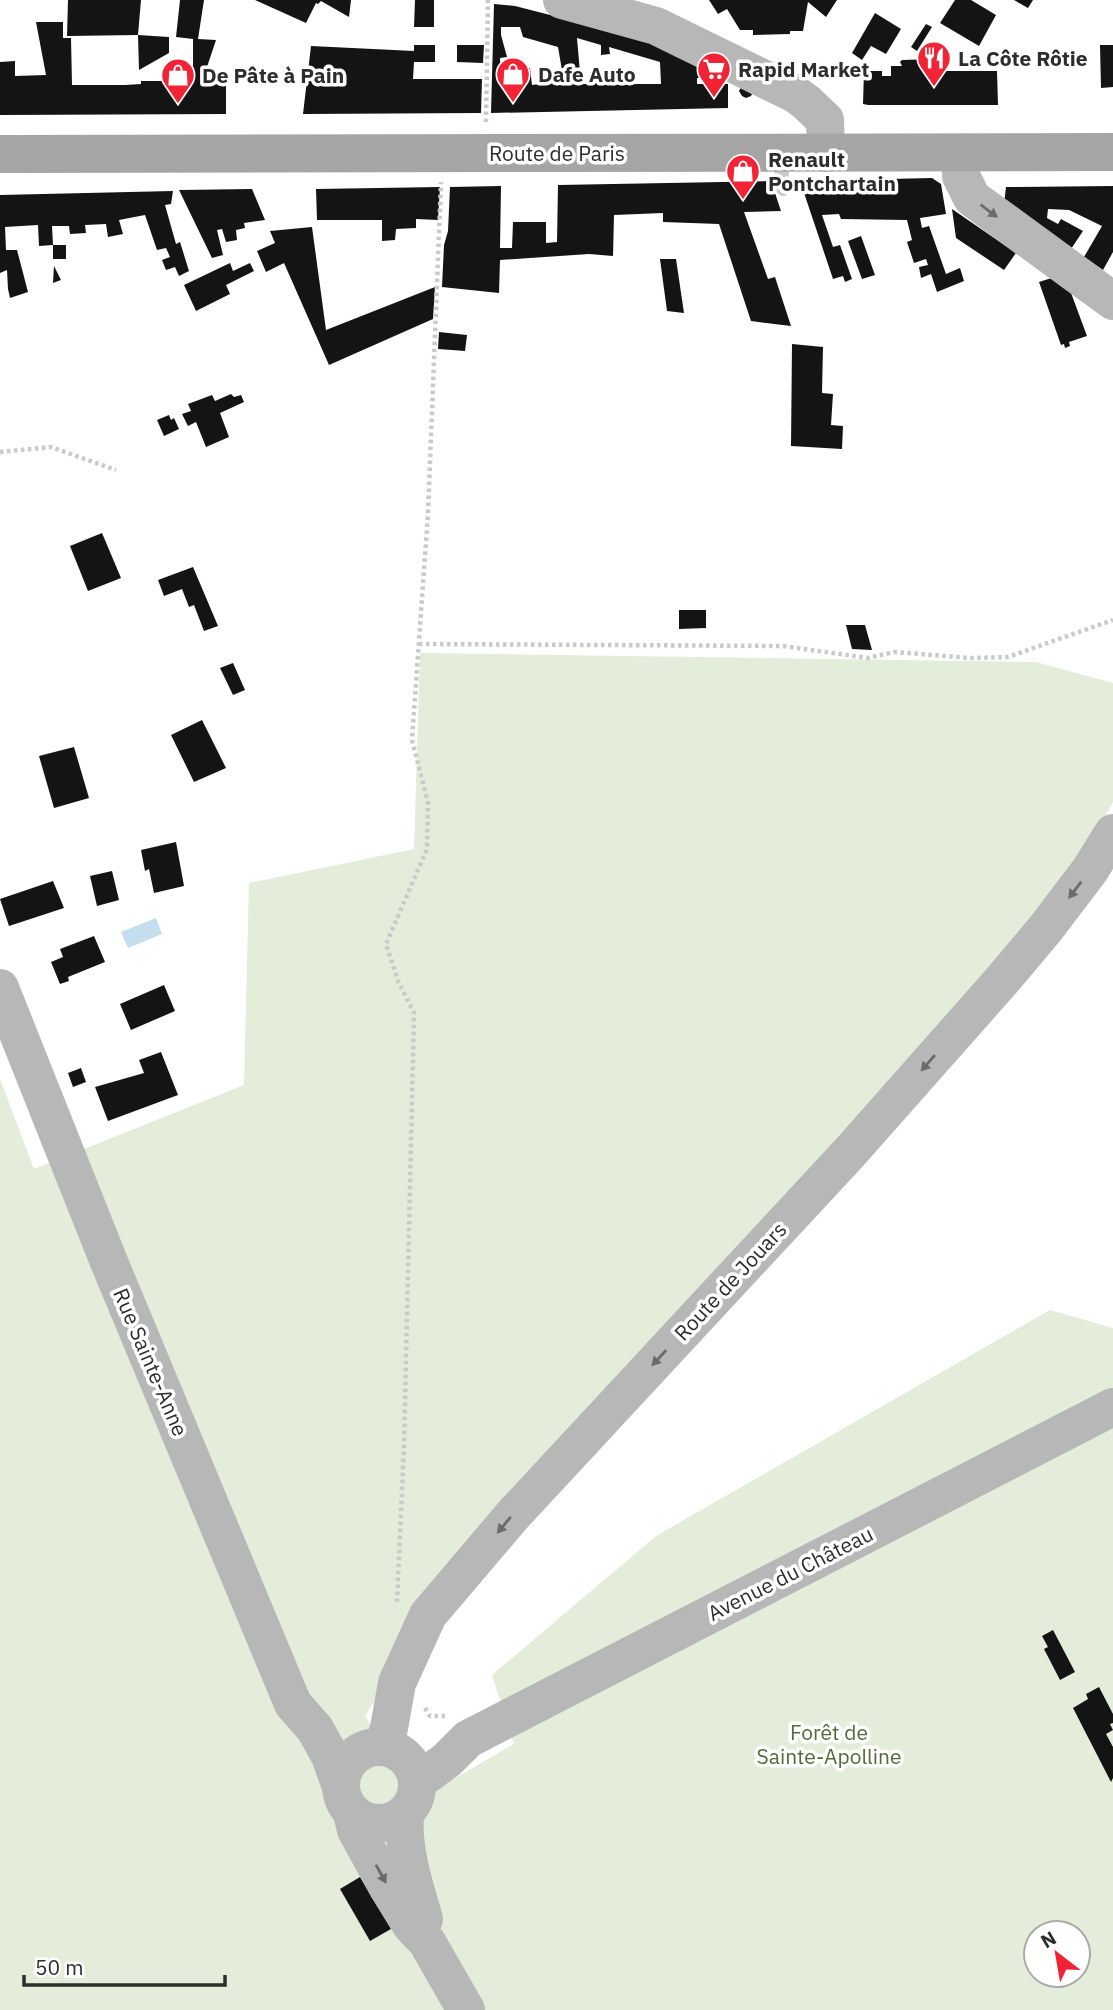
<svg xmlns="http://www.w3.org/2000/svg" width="1113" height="2010" viewBox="0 0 1113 2010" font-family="'IBM Plex Sans',sans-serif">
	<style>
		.green { fill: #e4ecda; fill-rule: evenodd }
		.water { fill: #c4deee }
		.building { fill: #141414; fill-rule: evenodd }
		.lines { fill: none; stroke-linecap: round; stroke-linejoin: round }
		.path { stroke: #cacaca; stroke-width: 4.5; stroke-dasharray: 3.5 3.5; stroke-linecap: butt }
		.lane { stroke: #cacaca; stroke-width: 14 }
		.secondary { stroke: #b7b7b7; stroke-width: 38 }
		.primary { stroke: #a5a5a5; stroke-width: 38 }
		.oneway { fill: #6b6b6b }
		.labels { text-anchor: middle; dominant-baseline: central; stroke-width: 7; stroke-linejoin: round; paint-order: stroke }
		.poi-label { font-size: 21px; font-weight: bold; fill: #2d2d2d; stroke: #fff; text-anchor: start }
		.street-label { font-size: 21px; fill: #2d2d2d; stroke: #fff }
		.park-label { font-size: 21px; fill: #516c38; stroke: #fff }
	</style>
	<rect width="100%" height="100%" fill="#fff"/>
	<!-- green -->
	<path class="green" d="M 420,653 L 1036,662 L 1113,683 L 1113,802 L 1074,872 L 400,1660 L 365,1716 L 421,1798 L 514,1744 L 492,1675 L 656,1536 L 1050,1310 L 1113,1328 L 1113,2010 L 0,2010 L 0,1079 L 34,1169 L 244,1085 L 249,883 L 414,849 ZM 1036,1933 L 1078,1933 L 1078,1975 L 1036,1975 Z"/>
	<!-- water -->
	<polygon class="water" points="156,918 162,934 128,948 121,932"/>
	<!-- building -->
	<g class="building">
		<polygon points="68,0 141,0 138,35 67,36"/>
		<polygon points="180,0 204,0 198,39 216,40 207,67 211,66 210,80 226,81 226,114 0,115 0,62 15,61 15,76 46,75 36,22 63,22 63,38 71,38 72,85 125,85 141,84 141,81 173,81 173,71 183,71 183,81 193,81 193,39 176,37"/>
		<polygon points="255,0 351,0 349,17 321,1 318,4 316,3 306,23"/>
		<polygon points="415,0 434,0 434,27 414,27"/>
		<polygon points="709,0 837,0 826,17 808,2 803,31 790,31 790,34 753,35 753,30 740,30 727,9 718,14"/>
		<polygon points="955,0 971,0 996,15 979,46 940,23"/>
		<polygon points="1014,0 1033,0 1028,8"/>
		<path d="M 494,4 L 515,6 L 554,16 L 660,46 L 699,67 L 700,78 L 697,78 L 697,84 L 728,84 L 728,108 L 491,113 ZM 501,27 L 520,27 L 523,37 L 558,47 L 563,76 L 539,76 L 539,84 L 532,85 L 530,68 L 500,68 L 500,58 L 507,57 L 501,35 ZM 577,38 L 601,45 L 601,55 L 610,54 L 609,47 L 660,62 L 661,84 L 601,84 L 600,74 L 589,75 L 590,84 L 581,84 Z"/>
		<polygon points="875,13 901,29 886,54 871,46 862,60 852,53"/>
		<polygon points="926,24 932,27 917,51 911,47"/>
		<polygon points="138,35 169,37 169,53 139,70"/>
		<polygon points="414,45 435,45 435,62 414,62 413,79 482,79 481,113 303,114 311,46 414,51"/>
		<polygon points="457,45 484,45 483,63 457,62"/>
		<polygon points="1100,45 1113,45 1113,87 1101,88"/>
		<polygon points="937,59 938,71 997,71 998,105 868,105 863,104 864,71 882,71 882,76 891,76 891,66 902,66 900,62 902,60"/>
		<polygon points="741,87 752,94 751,96 746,98 742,96 739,91"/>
		<polygon points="932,178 941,184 946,214 920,218 922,228 929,226 946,274 960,268 964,281 937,292 931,274 921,278 919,267 928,265 926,259 914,263 907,242 912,240 907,220 841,219 839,214 822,215 833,247 840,245 852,279 845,282 843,276 833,279 800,181"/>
		<polygon points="771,181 781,211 744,212 768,279 775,277 791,326 751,321 719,224 663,222 663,213 614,215 613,256 589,254 500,260 499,293 442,287 444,245 448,231 450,187 501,186 500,248 512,248 513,222 546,222 546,243 557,242 558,185"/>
		<polygon points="1113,186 1113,252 1103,270 1084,257 1102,226 1069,210 1048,209 1047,218 1058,224 1061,219 1083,231 1071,249 1004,204 1006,187"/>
		<polygon points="440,187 438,220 416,219 416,228 396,229 395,240 382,241 382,220 317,220 316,189"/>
		<polygon points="252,189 265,220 244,223 245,228 236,230 237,240 226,242 222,229 217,230 223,255 212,258 179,190"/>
		<polygon points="173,191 171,204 165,205 176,244 180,242 189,271 179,276 175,267 166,270 162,260 170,257 166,248 157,250 145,215 119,220 123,234 108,237 106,224 85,225 86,233 70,234 69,226 52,226 53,245 66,245 66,259 53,259 53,245 39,246 38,225 5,227 6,250 17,250 28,292 10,298 8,289 7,270 0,273 0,195"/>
		<polygon points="952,209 1016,253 1004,270 956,238"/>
		<polygon points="312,227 326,330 435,287 433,319 329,365 284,263 266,272 257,251 275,243 270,231"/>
		<polygon points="861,236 875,275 862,279 848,241"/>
		<polygon points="660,259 676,259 684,313 667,311"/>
		<polygon points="230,263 233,271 250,263 254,271 226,285 230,294 196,311 184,285"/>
		<polygon points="54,266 61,280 53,283"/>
		<polygon points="1064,274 1087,336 1069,342 1070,346 1065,348 1064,344 1061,345 1039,282"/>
		<polygon points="439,332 467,335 465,351 438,349"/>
		<polygon points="792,344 823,347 822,393 833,394 831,425 843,426 842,449 791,446"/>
		<polygon points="231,394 234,397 241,395 244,402 220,413 229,437 206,447 196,422 188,426 182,414 191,411 188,404 212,395 215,401"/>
		<polygon points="169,415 171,420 174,418 179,429 164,436 157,420"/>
		<polygon points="102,533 121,578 88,591 70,546"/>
		<polygon points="193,567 218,626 204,631 194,605 189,607 182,589 164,596 158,580"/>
		<polygon points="679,610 706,610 706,628 679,629"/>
		<polygon points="846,625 865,625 872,650 852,649"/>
		<polygon points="233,663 245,690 233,695 220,668"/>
		<polygon points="202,720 226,768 194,782 171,735"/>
		<polygon points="74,747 89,798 54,808 39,756"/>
		<polygon points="176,842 184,886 154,893 149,869 145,871 141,850"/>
		<polygon points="112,871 119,900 97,906 90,876"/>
		<polygon points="53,881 64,908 9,926 0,899"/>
		<polygon points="94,936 105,962 68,977 69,981 60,984 51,962 63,957 60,949"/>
		<polygon points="164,985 175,1011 131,1030 120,1004"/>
		<polygon points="161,1052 178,1095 108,1121 95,1087 144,1073 139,1060"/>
		<polygon points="81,1068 86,1082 73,1087 68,1073"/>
		<polygon points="1053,1630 1075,1672 1060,1680 1044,1649 1048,1647 1042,1636"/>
		<polygon points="1099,1687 1113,1714 1113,1723 1110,1724 1113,1730 1106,1734 1113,1747 1113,1778 1111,1782 1073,1708 1088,1699 1086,1694"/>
		<polygon points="360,1877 391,1929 370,1941 340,1889"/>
	</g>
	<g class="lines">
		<!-- path -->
		<g class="path">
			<polyline points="486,122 488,0"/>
			<polyline points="0,452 51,447 116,470"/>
			<polyline points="419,644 783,646 868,658 894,652 971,658 1008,657 1113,620"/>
			<polyline points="397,1602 404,1447 414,1013 398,981 386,944 427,849 428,803 412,740 428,513 441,182"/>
			<polyline points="425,1708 430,1716 447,1716"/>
		</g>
		<!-- lane -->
		<polyline class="lane" points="780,154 783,189"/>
		<!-- secondary -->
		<g class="secondary">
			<polyline points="562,0 656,26 795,94 806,102 825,120 826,153"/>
			<polyline points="960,154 961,176 972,198 1113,301"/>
			<polyline points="0,988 109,1262 293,1704 315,1729 330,1756 340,1784"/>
			<circle cx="379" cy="1785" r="38"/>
			<polyline points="383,1747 389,1728 397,1683 428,1615 513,1515 851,1151 1004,978 1046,928 1090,870 1113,833"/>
			<polyline points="417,1782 447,1760 468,1739 1113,1407"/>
			<polyline points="352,1813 356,1830 388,1888 411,1925 427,1942 466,2010"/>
			<path d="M 405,1813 C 402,1850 414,1884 424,1919"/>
		</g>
		<!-- primary -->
		<polyline class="primary" points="0,154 1113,152"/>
	</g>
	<!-- one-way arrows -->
	<defs><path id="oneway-solid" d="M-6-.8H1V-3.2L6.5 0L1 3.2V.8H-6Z" transform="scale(1.75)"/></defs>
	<g class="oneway">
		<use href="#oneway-solid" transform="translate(989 211) rotate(37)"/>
		<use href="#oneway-solid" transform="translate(1075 890) rotate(127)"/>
		<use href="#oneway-solid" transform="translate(928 1063) rotate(131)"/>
		<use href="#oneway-solid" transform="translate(659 1358) rotate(133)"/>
		<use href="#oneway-solid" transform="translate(504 1525) rotate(130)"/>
		<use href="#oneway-solid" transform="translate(381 1874) rotate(61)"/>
	</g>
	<!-- icons -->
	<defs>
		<g id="restaurant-pin" transform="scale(1.75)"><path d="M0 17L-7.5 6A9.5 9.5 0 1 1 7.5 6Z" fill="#f12335" stroke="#fff"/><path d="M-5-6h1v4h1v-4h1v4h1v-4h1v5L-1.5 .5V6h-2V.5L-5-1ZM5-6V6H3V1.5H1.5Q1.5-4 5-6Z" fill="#fff"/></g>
		<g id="supermarket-pin" transform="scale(1.75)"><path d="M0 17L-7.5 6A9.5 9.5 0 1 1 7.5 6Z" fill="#f12335" stroke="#fff"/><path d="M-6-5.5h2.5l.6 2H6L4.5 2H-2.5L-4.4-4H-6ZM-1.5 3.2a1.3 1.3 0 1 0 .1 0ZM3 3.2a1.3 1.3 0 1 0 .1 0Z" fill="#fff"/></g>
		<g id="shop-pin" transform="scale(1.75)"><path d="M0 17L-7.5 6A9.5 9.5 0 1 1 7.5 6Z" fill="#f12335" stroke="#fff"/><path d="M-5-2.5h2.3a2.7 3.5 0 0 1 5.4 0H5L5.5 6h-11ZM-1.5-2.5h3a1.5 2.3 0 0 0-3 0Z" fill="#fff"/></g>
	</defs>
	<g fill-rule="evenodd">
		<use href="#restaurant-pin" x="934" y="58"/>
		<use href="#supermarket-pin" x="714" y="69"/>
		<use href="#shop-pin" x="513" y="74"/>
		<use href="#shop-pin" x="178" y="75"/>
		<use href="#shop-pin" x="743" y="171"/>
	</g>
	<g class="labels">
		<!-- poi labels -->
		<g class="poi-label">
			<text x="958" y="58">La Côte Rôtie</text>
			<text x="738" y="69">Rapid Market</text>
			<text x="538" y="74">Dafe Auto</text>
			<text x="202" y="75">De Pâte à Pain</text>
			<text x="768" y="159">Renault<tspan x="768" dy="24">Pontchartain</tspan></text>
		</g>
		<!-- street labels -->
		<g class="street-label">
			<text x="557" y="153">Route de Paris</text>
			<text transform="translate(730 1281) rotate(-47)">Route de Jouars</text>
			<text transform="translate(151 1362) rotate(67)">Rue Sainte-Anne</text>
			<text transform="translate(790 1573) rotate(-27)">Avenue du Château</text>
		</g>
		<!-- park labels -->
		<g class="park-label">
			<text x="829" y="1732">Forêt de<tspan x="829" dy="24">Sainte-Apolline</tspan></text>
		</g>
	</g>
	<!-- north arrow -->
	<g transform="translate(1057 1954) rotate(329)"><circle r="33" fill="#ffffff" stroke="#ababab" stroke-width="2"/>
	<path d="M0-5L12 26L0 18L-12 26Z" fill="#f12335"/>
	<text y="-10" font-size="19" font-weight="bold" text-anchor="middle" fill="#2d2d2d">N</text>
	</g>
	<!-- scale -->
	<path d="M24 1975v10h201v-10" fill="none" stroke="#2d2d2d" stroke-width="3.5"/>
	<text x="35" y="1975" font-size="21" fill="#2d2d2d" stroke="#ffffff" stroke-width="5" paint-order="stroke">50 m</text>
</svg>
